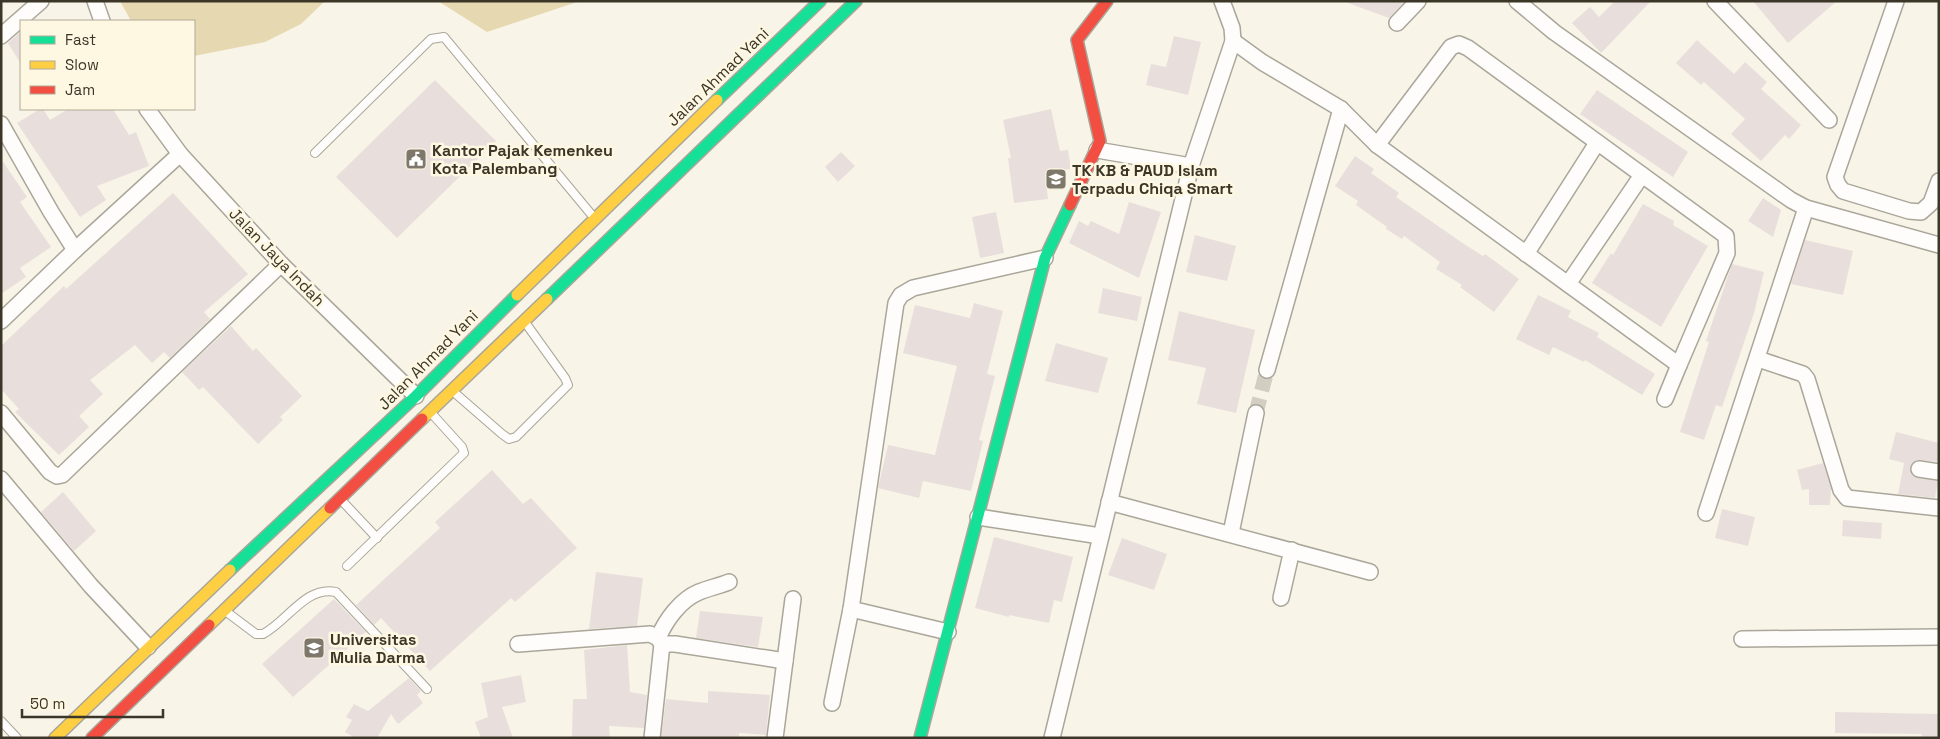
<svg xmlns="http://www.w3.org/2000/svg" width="1940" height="739" viewBox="0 0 1940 739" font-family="'Space Grotesk',sans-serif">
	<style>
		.green { fill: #e6d8b1 }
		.building { fill: #e8dfdc }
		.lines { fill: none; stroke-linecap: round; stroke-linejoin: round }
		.street-tunnel { stroke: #d2cec1; stroke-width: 15; stroke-dasharray: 15 8; stroke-linecap: butt }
		.lane-casing { stroke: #aaa69a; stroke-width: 10 }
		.street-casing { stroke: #aaa69a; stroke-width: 18 }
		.fast-casing { stroke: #aaa69a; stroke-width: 14 }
		.slow-casing { stroke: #aaa69a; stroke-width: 14 }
		.jam-casing { stroke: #aaa69a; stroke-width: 14 }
		.lane { stroke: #fefdfb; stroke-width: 8 }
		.street { stroke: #fefdfb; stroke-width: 15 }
		.fast { stroke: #16e098; stroke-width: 11 }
		.slow { stroke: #ffcf43; stroke-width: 11 }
		.jam { stroke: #f24e42; stroke-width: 11 }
		.labels { text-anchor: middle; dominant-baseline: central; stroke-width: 5; stroke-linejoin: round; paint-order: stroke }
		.street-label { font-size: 16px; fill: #3b3628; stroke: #fef7e1 }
		.poi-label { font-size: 16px; font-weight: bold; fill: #3b3628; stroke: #fef7e1; text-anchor: start }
	</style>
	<rect width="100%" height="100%" fill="#f8f4e7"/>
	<!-- green -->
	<g class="green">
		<polygon points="120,1 325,1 301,24 265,42 194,56 194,21 131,21"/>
		<polygon points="438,1 580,1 487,32"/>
	</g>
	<!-- building -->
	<g class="building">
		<polygon points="1348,1 1405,1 1389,18 1348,3"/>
		<polygon points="1615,1 1651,1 1601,53 1572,23 1590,7 1599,17"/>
		<polygon points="1753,1 1837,1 1788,43"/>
		<polygon points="21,31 21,64 8,43"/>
		<polygon points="1174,36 1201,42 1188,95 1146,85 1151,64 1166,67"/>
		<polygon points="1697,40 1734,74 1745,62 1767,82 1761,89 1801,125 1789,139 1785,135 1761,161 1731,134 1745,119 1704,82 1701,85 1676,63"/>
		<polygon points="435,80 496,141 397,238 336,177"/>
		<polygon points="1597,90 1688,152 1673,177 1580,114"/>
		<polygon points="40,109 43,109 50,120 68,109 113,109 129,135 136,132 149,166 97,186 106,200 80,217 17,123"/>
		<polygon points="1051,109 1060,151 1068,150 1071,169 1045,172 1048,199 1014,203 1008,158 1011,158 1003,120"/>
		<polygon points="841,152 855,166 838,182 825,167"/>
		<polygon points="1355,156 1374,169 1371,173 1399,193 1396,197 1464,244 1483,256 1485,254 1519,279 1494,312 1460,287 1462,285 1436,269 1440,262 1404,236 1402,239 1386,229 1387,227 1356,205 1358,201 1335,186"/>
		<polygon points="1,159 27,197 20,202 51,247 20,268 26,277 1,294"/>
		<polygon points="173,193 248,274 204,312 210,319 170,358 164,352 152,363 135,345 90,380 103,394 79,416 89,427 59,455 15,412 19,409 1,389 1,346 64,286 66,289"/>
		<polygon points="1763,198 1781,210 1773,237 1748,221"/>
		<polygon points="1129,202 1161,212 1139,278 1069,243 1079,221 1088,226 1091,221 1119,234"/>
		<polygon points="1643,204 1674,221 1673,225 1708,246 1661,327 1592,283 1611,253 1613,255"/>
		<polygon points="996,212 1004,253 980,258 972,217"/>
		<polygon points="1195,235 1236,246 1227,281 1186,272"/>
		<polygon points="1805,240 1853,251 1843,295 1791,284"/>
		<polygon points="1732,264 1764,272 1754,313 1722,407 1716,405 1704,440 1680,432 1709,342 1706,341"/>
		<polygon points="1103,288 1142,297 1137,321 1098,313"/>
		<polygon points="1538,295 1571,311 1568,317 1599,333 1597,337 1655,374 1642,395 1585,360 1584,362 1553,347 1549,355 1516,339"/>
		<polygon points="974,303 1003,311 987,374 995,376 979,440 983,441 971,491 923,481 919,498 878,488 888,445 935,455 957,366 903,353 915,305 970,318"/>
		<polygon points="1179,311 1255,330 1236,413 1197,404 1206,368 1168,360"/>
		<polygon points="231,326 253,351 256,348 302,396 280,417 283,420 258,444 203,387 199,390 182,372"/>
		<polygon points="1056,343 1108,358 1098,393 1045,381"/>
		<polygon points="1896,432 1939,443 1939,462 1916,460 1910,468 1914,477 1938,481 1935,498 1898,494 1904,463 1889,459"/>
		<polygon points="1823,463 1831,488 1830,505 1809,505 1809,489 1802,490 1797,470"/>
		<polygon points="492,470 523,504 531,498 577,548 515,602 511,598 430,671 381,618 374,625 356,605 440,528 435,522"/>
		<polygon points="63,492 96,531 74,551 41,512"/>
		<polygon points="1722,509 1755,517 1748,546 1715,538"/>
		<polygon points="1843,520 1882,523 1881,539 1842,536"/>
		<polygon points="994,537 1073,557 1062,602 1054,600 1049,623 1009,615 1009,617 975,608"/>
		<polygon points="1122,538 1167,554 1154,590 1108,575"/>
		<polygon points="596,572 643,578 637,626 589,629"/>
		<polygon points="334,599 366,632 293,697 262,664"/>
		<polygon points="700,611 763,617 758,647 696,638"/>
		<polygon points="627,645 630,692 647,695 644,728 609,726 610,738 572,738 573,699 587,699 584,650"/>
		<polygon points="521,675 526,702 502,707 513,738 481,738 475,722 488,717 481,683"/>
		<polygon points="409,678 421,691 417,695 423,703 398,724 391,714 377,738 355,738 345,732 352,720 346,717 354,704 368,711"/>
		<polygon points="708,691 770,695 766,735 739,733 739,738 661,738 666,699 708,703"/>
		<polygon points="1835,712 1939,714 1939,738 1921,738 1922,734 1835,733"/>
	</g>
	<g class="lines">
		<!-- street-tunnel -->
		<polyline class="street-tunnel" points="1256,413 1267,370"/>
		<!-- lane casing -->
		<g class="lane-casing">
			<g id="lane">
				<polyline points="315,153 431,39 444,37 591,214"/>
				<polyline points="456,394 502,434 509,439 516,437 568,385 565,378 527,325"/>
				<polyline points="344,503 377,538"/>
				<polyline points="347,566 464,453 462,447 433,415"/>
				<path d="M 228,613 L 256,634 L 263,634 C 287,622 306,585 336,592 L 427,689"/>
				<polyline points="1,721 17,738"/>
			</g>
		</g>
		<!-- street casing -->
		<g class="street-casing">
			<g id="street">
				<polyline points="95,1 102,21"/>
				<polyline points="1517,1 1554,32 1791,200 1806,208 1939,245"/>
				<polyline points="1715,1 1829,120"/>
				<polyline points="1896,1 1835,177 1838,185 1843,191 1909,211 1921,212 1931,203 1939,181"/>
				<polyline points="1397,23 1418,1"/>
				<polyline points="1,36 41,1"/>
				<polyline points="1233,41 1262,62 1341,109 1377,145 1679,365 1665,399"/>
				<polyline points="147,109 180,154 281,264 416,396"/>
				<polyline points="1,124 51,212 75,250"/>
				<polyline points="1377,145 1451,47 1459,44 1468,48 1726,236 1727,253 1679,365"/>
				<polyline points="1097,150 1191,166"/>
				<polyline points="1526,254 1597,143"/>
				<polyline points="1568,284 1642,175"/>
				<polyline points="1,321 75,250 180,154"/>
				<polyline points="1758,359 1803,374 1807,379 1841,490 1847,498 1939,508"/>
				<polyline points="1267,370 1341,109"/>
				<polyline points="1,413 50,472 57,476 62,475 281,264"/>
				<polyline points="1919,469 1939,472"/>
				<polyline points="1,479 91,586 148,647"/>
				<polyline points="1109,502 1370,572"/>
				<polyline points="1706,513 1806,208"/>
				<polyline points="978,517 1100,536"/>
				<polyline points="1231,533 1256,413"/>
				<polyline points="1281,598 1292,550"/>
				<polyline points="948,632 851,609 896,303 901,295 913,288 1045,258"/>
				<path d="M 658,638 C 666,620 680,600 699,592 C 709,588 719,586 729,582"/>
				<polyline points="1742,639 1939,637"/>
				<polyline points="518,644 650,634 658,638 662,644"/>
				<polyline points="832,703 851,609"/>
				<polyline points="652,738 662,644 675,644 785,661"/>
				<polyline points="775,738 793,599"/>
				<polyline points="1052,738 1191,166 1233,41 1232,28 1222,1"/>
			</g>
		</g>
		<!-- fast casing -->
		<g class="fast-casing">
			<g id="fast">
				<polyline points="717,100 820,1"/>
				<polyline points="547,299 856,1"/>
				<polyline points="230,570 416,396 517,295"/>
				<polyline points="920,738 1045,258 1070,205"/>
			</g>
		</g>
		<!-- slow casing -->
		<g class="slow-casing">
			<g id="slow">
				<polyline points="517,295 717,100"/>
				<polyline points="422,419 547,299"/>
				<polyline points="209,625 330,508"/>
				<polyline points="55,738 230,570"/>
			</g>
		</g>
		<!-- jam casing -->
		<g class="jam-casing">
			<g id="jam">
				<polyline points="1070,205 1100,141 1077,40 1107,1"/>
				<polyline points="330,508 422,419"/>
				<polyline points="92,738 209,625"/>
			</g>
		</g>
		<!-- lane -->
		<use href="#lane" class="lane"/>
		<!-- street -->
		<use href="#street" class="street"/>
		<!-- fast -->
		<use href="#fast" class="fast"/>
		<!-- slow -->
		<use href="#slow" class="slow"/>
		<!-- jam -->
		<use href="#jam" class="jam"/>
	</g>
	<!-- icons -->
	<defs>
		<g id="civic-square" transform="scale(1.125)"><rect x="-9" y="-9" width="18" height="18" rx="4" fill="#7d786b" stroke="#fef7e1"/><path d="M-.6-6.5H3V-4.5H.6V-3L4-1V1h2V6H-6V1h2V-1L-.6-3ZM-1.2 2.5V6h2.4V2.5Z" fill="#fff"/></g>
		<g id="school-square" transform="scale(1.125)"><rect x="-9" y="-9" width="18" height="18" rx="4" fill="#7d786b" stroke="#fef7e1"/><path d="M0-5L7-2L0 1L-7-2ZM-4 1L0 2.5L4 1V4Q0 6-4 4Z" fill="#fff"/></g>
		<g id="university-square" transform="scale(1.125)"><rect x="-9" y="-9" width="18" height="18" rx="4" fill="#7d786b" stroke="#fef7e1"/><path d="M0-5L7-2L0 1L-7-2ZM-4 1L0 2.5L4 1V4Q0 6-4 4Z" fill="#fff"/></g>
	</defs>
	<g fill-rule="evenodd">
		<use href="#civic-square" x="416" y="159"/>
		<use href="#school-square" x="1056" y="179"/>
		<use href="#university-square" x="314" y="648"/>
	</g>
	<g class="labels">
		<!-- street labels -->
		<g class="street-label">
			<text transform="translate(718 77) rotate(-44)">Jalan Ahmad Yani</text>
			<text transform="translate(277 257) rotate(46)">Jalan Jaya Indah</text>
			<text transform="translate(428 360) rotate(-45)">Jalan Ahmad Yani</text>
		</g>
		<!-- poi labels -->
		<g class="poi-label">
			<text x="432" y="150">Kantor Pajak Kemenkeu<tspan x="432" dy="18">Kota Palembang</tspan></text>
			<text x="1072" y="170">TK KB &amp; PAUD Islam<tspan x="1072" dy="18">Terpadu Chiqa Smart</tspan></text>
			<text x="330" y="639">Universitas<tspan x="330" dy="18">Mulia Darma</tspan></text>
		</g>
	</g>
	<!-- border -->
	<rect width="1940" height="739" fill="none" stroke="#3b3628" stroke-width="5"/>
	<!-- legend -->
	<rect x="20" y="20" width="175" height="90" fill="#fef7e1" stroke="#b0aa97"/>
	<rect x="30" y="36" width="25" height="8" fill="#16e098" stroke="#b0aa97"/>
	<text x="65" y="45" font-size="15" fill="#3b3628">Fast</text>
	<rect x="30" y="61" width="25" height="8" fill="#ffcf43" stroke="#b0aa97"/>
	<text x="65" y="70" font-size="15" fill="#3b3628">Slow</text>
	<rect x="30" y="86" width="25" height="8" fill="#f24e42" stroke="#b0aa97"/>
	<text x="65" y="95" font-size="15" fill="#3b3628">Jam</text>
	<!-- scale -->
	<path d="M22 709v8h141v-8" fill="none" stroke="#3b3628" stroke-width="2.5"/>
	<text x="30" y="709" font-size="15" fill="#3b3628" stroke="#fef7e1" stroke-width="4" paint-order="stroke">50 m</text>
</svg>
